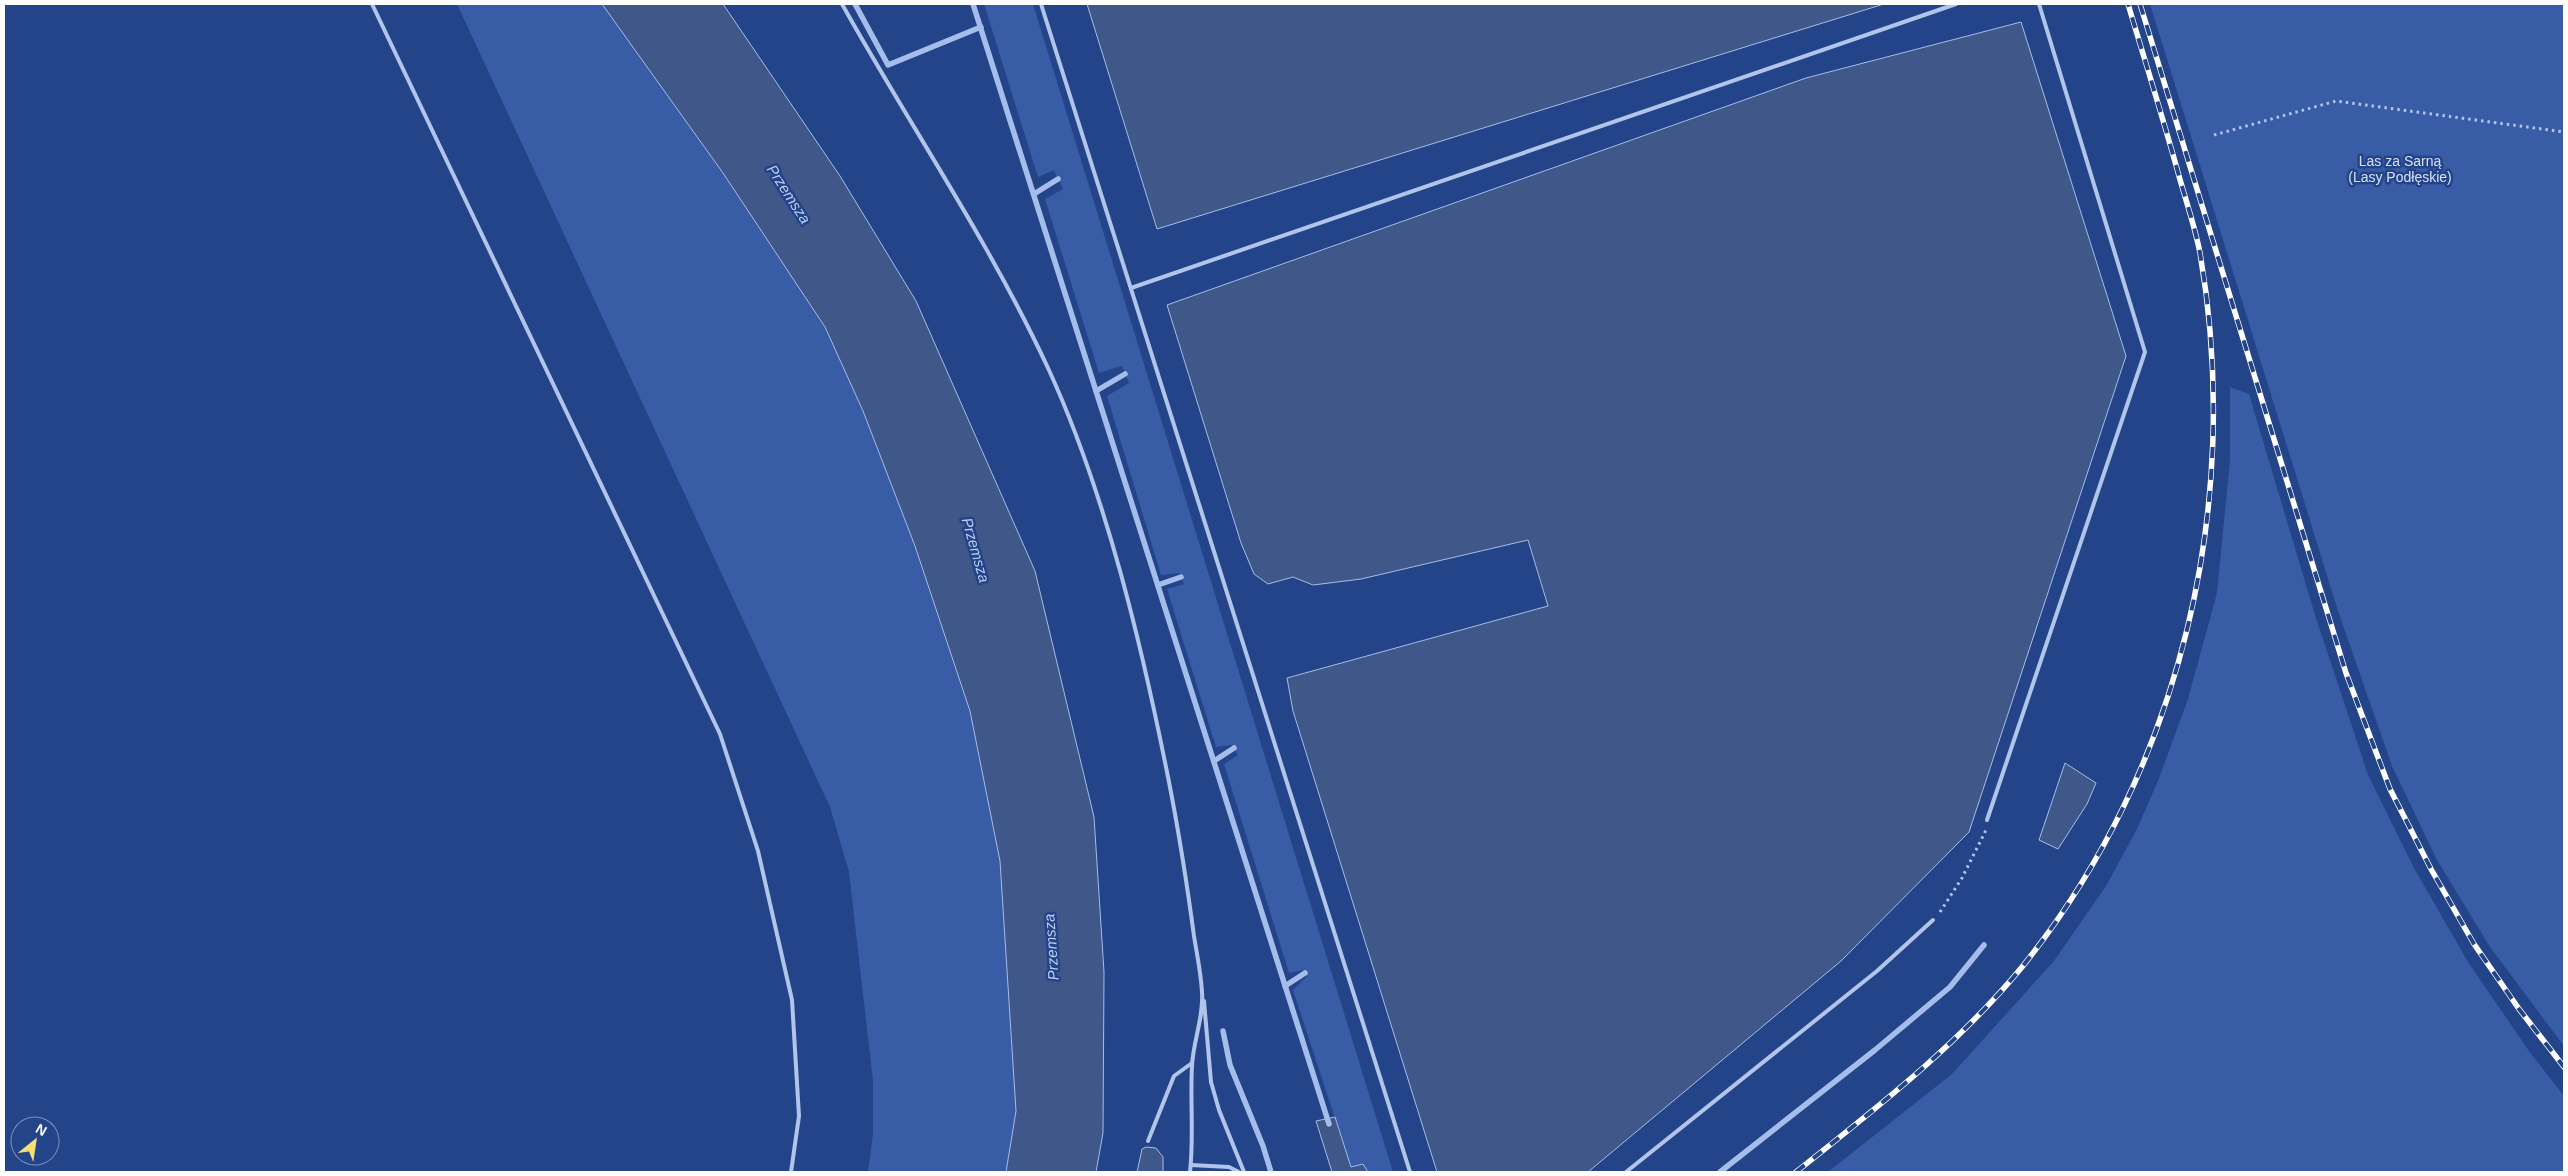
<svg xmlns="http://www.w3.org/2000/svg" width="2568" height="1176" viewBox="0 0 2568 1176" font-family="Arial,sans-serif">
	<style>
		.green { fill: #395ca6 }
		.water { fill: #40578a; stroke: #a5bdea }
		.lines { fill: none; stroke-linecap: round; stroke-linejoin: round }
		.stream { stroke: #a5bdea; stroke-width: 5.5 }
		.path { stroke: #b1c4ea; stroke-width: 3; stroke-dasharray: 2.5 4; stroke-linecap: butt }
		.lane { stroke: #b1c4ea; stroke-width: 4 }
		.rail-casing { stroke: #fff; stroke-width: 5.5 }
		.rail { stroke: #244489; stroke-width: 4; stroke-dasharray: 11; stroke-linecap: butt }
		.labels { text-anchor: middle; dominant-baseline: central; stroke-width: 5; stroke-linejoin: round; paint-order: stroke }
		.park-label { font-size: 14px; fill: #d5e0f7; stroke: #244489 }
		.water-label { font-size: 15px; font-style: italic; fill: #bdcef1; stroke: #244489 }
	</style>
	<rect width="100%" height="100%" fill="#244489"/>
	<!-- green -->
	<g class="green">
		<polygon points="457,4 602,4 723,173 825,327 863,411 915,546 970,711 1000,861 1016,1111 1006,1172 868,1172 873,1134 873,1081 849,872 830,807"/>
		<polygon points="984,4 1033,4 1393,1172 1368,1172 1363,1164 1351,1167 1293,990 1307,976 1303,970 1289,973 1224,764 1238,755 1232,745 1216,747 1167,589 1184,584 1179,573 1161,575 1107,396 1129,383 1122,366 1099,373 1045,199 1063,189 1054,170 1038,177"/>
		<polygon points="2150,4 2564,4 2564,1046 2490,947 2437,860 2392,766 2338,611"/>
		<polygon points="2230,387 2249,394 2315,615 2368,775 2414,868 2468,962 2529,1051 2564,1096 2564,1172 1828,1172 1952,1074 2054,961 2106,886 2137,829 2158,781 2188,699 2217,593 2230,460"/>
	</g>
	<!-- water -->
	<g class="water">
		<polygon points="602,4 723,4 840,176 916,301 1035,571 1094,817 1104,972 1103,1133 1096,1172 1006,1172 1016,1111 1000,861 970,711 915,546 863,411 825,327 723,173"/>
		<polygon points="1087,4 1884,4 1157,229"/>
		<polygon points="2021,22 2126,356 1969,832 1841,961 1588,1172 1437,1172 1293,711 1287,678 1548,606 1528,540 1361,579 1313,585 1293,577 1268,584 1254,574 1241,543 1167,305 1806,78"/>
		<polygon points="2065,763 2096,783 2087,804 2058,849 2039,840"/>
		<polygon points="1335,1117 1351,1167 1363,1164 1368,1172 1332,1172 1316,1121"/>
		<polygon points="1146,1147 1156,1148 1163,1157 1163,1172 1137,1172 1142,1149"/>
	</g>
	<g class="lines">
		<!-- stream -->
		<g class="stream">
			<polyline points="855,4 888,65 981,27"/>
			<polyline points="973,4 1329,1124"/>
			<polyline points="1034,194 1058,179"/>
			<polyline points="1096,391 1125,374"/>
			<polyline points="1158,585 1181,577"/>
			<polyline points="1214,761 1234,748"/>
			<polyline points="1285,986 1305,973"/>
			<polyline points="1223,1031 1230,1065 1263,1146 1271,1172"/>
			<polyline points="1720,1172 1875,1050 1950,987 1984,945"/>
		</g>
		<!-- path -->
		<g class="path">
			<polyline points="2214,135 2336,101 2564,132"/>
			<polyline points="1940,912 1962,878 1986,830"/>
		</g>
		<!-- lane -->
		<g class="lane">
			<polyline points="372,4 720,734 758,851 792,1000 799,1116 791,1172"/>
			<path d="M 842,4 C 910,126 989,241 1048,368 C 1106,494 1142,646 1169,782 C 1179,833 1187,884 1194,936 C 1197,955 1201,973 1202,992 C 1204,1017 1193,1041 1192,1066 C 1190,1101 1194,1137 1190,1172"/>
			<polyline points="1041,4 1410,1172"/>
			<polyline points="1131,288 1956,4"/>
			<polyline points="1987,820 2145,352 2039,4"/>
			<polyline points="1204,1001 1211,1082 1219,1110 1244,1172"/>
			<polyline points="1148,1141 1174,1076 1192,1063"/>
			<polyline points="1191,1165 1229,1167 1239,1172"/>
			<polyline points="1626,1172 1877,971 1933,920"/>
		</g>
		<!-- rail casing -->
		<g class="rail-casing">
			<g id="rail">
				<polyline points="2140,4 2346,673 2390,789 2431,869 2474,944 2519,1009 2564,1067"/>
				<path d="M 1796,1172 C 1875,1109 1957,1046 2022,967 C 2182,769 2243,502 2200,253 C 2195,227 2186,201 2179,176 C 2163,118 2145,61 2128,4"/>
			</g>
		</g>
		<!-- rail -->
		<use href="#rail" class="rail"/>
	</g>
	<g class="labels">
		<!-- park labels -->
		<g class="park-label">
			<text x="2400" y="161">Las za Sarną<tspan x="2400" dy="16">(Lasy Podłęskie)</tspan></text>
		</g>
		<!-- water labels -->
		<g class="water-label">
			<text transform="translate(789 194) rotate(57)">Przemsza</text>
			<text transform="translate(976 550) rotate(74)">Przemsza</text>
			<text transform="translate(1051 947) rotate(-94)">Przemsza</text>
		</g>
	</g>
	<!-- border -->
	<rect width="2568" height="1176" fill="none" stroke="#ffffff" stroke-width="10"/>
	<!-- north arrow -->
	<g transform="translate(35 1141) rotate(30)"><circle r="24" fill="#244489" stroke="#7c8fb8"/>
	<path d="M0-4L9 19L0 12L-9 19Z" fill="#f4df75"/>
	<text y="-8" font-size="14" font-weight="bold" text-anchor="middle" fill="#ffffff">N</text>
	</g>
</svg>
